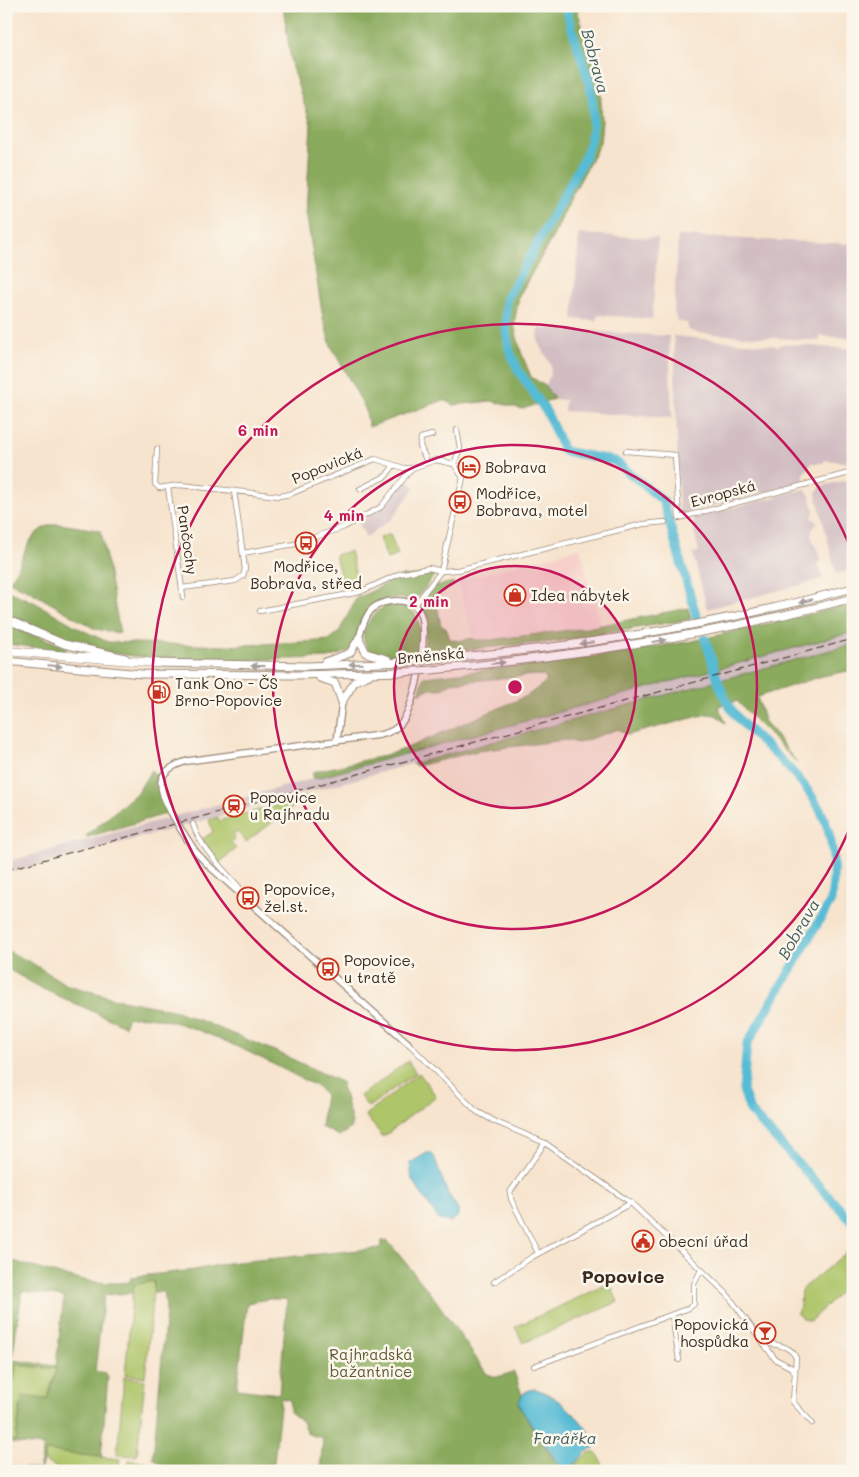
<svg xmlns="http://www.w3.org/2000/svg" width="859" height="1477" viewBox="0 0 859 1477" font-family="Mali,sans-serif">
	<style>
		.built { fill: #f7d0cb }
		.industrial { fill: #d2bec2 }
		.green { fill: #aec569; stroke: #747844 }
		.forest { fill: #8aaa5d; stroke: #626a3e; fill-rule: evenodd }
		.water { fill: #56bbd4; stroke: #487279 }
		.lines { fill: none; stroke-linecap: round; stroke-linejoin: round }
		.river { stroke: #56bbd4; stroke-width: 9 }
		.minor-casing { stroke: #998776; stroke-width: 6 }
		.tertiary-casing { stroke: #998776; stroke-width: 8 }
		.trunk-casing { stroke: #998776; stroke-width: 9 }
		.motorway-casing { stroke: #998776; stroke-width: 9 }
		.minor { stroke: #fff; stroke-width: 4.5 }
		.tertiary { stroke: #fff; stroke-width: 5.5 }
		.trunk { stroke: #fff; stroke-width: 7 }
		.motorway { stroke: #fff; stroke-width: 8 }
		.rail { stroke: #3b2a1e; stroke-width: 1; stroke-dasharray: 8 4; stroke-linecap: butt }
		.tertiary-bridge-casing { stroke: #998776; stroke-width: 8; stroke-linecap: butt }
		.trunk-bridge-casing { stroke: #998776; stroke-width: 9; stroke-linecap: butt }
		.tertiary-bridge { stroke: #fff; stroke-width: 5.5 }
		.trunk-bridge { stroke: #fff; stroke-width: 7 }
		.oneway { fill: #a79f9a }
		.ring { fill: none; stroke: #c2185b; stroke-width: 2.5 }
		.labels { text-anchor: middle; dominant-baseline: central; stroke-width: 5; stroke-linejoin: round; paint-order: stroke }
		.street-label { font-size: 15px; fill: #3b2a1e; stroke: #fbf7ec }
		.poi-label { font-size: 15px; fill: #3b2a1e; stroke: #fbf7ec; text-anchor: start }
		.park-label { font-size: 15px; fill: #5e5834; stroke: #fbf7ec }
		.water-label { font-size: 16px; font-style: italic; fill: #445d5e; stroke: #fbf7ec }
		.quarter-label { font-size: 18px; font-weight: bold; fill: #3b2a1e; stroke: #fbf7ec }
		.centre { fill: #c2185b; stroke: #fbf7ec; stroke-width: 2.5 }
		.ring-label { font-size: 15px; text-anchor: middle; font-weight: bold; fill: #c2185b; stroke: #fbf7ec; stroke-width: 5; stroke-linejoin: round; paint-order: stroke }
	</style>
	<rect width="100%" height="100%" fill="#fbf7ec"/>
	<filter id="ink" filterUnits="userSpaceOnUse"><feTurbulence type="fractalNoise" baseFrequency=".02" numOctaves="2"/><feDisplacementMap in="SourceGraphic" scale="10" xChannelSelector="R" yChannelSelector="G"/><feConvolveMatrix kernelMatrix="1 2 1 2 8 2 1 2 1" color-interpolation-filters="sRGB"/></filter>
	<filter id="wash" filterUnits="userSpaceOnUse"><feTurbulence type="fractalNoise" baseFrequency=".0096" numOctaves="4" result="noise"/><feDisplacementMap in="SourceGraphic" scale="20" xChannelSelector="R" yChannelSelector="G"/><feGaussianBlur stdDeviation="1.12" result="paint"/><feColorMatrix in="noise" values="0 0 0 0 0 0 0 0 0 0 0 0 0 0 0 0 0 1.4 0 .05"/><feComposite in="paint" operator="in"/></filter>
	<g filter="url(#wash)">
		<rect width="100%" height="100%" fill="#f7e4ce"/>
		<!-- built -->
		<polygon class="built" points="580,548 600,624 587,628 474,640 457,581"/>
		<!-- industrial -->
		<g class="industrial">
			<polygon points="579,234 658,238 652,319 598,315 597,321 573,319"/>
			<polygon points="678,236 853,244 853,338 820,336 820,341 697,333 689,330 687,323 677,321 674,311"/>
			<polygon points="539,328 669,336 672,418 564,411 565,400 554,399 545,386 550,376 551,365 538,341"/>
			<polygon points="674,336 778,346 783,344 853,349 853,463 825,460 824,463 812,463 807,470 804,472 804,480 801,483 679,514"/>
			<polygon points="406,478 415,487 392,519 366,537 358,522 380,510"/>
			<polygon points="853,479 853,570 836,574 816,493 821,486"/>
			<polygon points="805,489 810,495 814,511 812,518 818,522 812,530 811,536 822,561 818,563 823,579 707,609 693,553 699,552 693,526 694,518"/>
			<polygon points="853,632 853,644 6,874 6,862"/>
		</g>
		<!-- green -->
		<g class="green">
			<polygon points="390,534 398,555 387,559 379,538"/>
			<polygon points="350,551 357,580 342,583 335,555"/>
			<polygon points="308,796 246,842 238,832 233,835 235,838 231,842 236,849 219,863 202,839 213,832 209,820 218,817 219,821"/>
			<polygon points="408,1061 416,1073 368,1107 360,1096"/>
			<polygon points="419,1073 436,1096 383,1137 365,1115"/>
			<polygon points="853,1247 853,1280 810,1321 804,1319 797,1313 800,1306 801,1290"/>
			<polygon points="154,1281 145,1377 125,1375 133,1285"/>
			<polygon points="610,1283 618,1302 523,1343 515,1327"/>
			<polygon points="16,1365 57,1369 47,1399 20,1407 16,1441 6,1440"/>
			<polygon points="124,1377 145,1380 137,1456 117,1455"/>
			<polygon points="46,1451 120,1459 118,1471 63,1471 44,1461"/>
			<polygon points="593,1452 599,1456 605,1471 569,1471 588,1453"/>
			<polygon points="129,1460 147,1462 145,1471 128,1471"/>
		</g>
		<!-- forest -->
		<g class="forest">
			<polygon points="283,6 576,6 600,84 602,121 600,143 568,203 557,229 519,296 514,325 521,352 531,377 545,386 554,399 522,409 492,401 453,405 444,400 369,427 365,408 331,346 323,318 306,212 311,124 292,68"/>
			<path d="M 56,524 C 62,524 99,530 101,531 L 120,633 L 95,629 L 26,589 L 9,582 C 26,561 24,529 56,524 Z"/>
			<path d="M 435,574 L 418,597 L 412,599 L 390,598 L 380,602 L 363,618 L 355,640 L 349,651 L 329,658 C 251,659 139,667 66,642 C 46,635 26,624 6,616 L 6,590 L 34,602 L 82,630 L 108,642 L 227,646 L 318,641 L 329,640 L 339,632 L 356,599 L 401,576 Z"/>
			<polygon points="454,582 452,587 435,594 441,626 446,628 450,639 458,641 473,638 474,640 489,640 587,628 688,608 691,619 553,642 424,653 426,626 421,602 432,587"/>
			<polygon points="853,604 853,632 313,779 313,772 379,757 402,750 527,696 547,681 544,676 535,675 451,683 442,689 428,689 419,694 424,677 557,662 693,641"/>
			<path d="M 392,605 C 423,604 421,630 419,653 L 379,656 L 369,652 L 363,638 C 366,622 376,607 392,605 Z"/>
			<polygon points="6,622 65,647 66,651 6,644"/>
			<polygon points="853,644 853,670 822,676 757,697 764,720 797,763 737,701 718,706 726,723 716,715 707,714 627,735 618,729 578,743 565,740 478,751 417,766 412,764"/>
			<polygon points="151,770 157,777 159,792 169,813 87,837 87,835 138,792"/>
			<path d="M 6,950 L 32,963 L 65,984 L 117,999 L 177,1011 L 277,1052 L 341,1082 L 352,1123 L 350,1129 L 339,1136 L 321,1127 L 325,1095 L 316,1086 C 273,1065 172,1007 127,1018 L 125,1026 L 43,989 L 6,968 Z"/>
			<path d="M 387,1240 L 435,1299 L 487,1374 L 497,1377 L 514,1372 L 522,1395 L 519,1404 L 521,1409 L 554,1460 L 568,1471 L 320,1471 L 323,1438 L 308,1434 L 301,1420 L 290,1412 L 290,1400 L 281,1398 L 273,1471 L 168,1471 L 167,1466 L 160,1464 L 153,1458 L 166,1312 L 165,1296 L 163,1292 L 154,1292 L 154,1281 L 134,1285 L 133,1293 L 104,1295 L 95,1371 L 105,1373 L 108,1376 L 101,1457 L 46,1451 L 40,1471 L 6,1471 L 6,1465 L 39,1470 L 44,1446 L 6,1443 L 6,1440 L 16,1441 L 22,1396 L 47,1399 L 57,1369 L 16,1365 L 6,1428 L 6,1259 C 45,1270 88,1287 130,1282 L 131,1277 L 195,1270 L 227,1263 L 380,1248 L 382,1241 ZM 22,1291 L 64,1297 L 56,1366 L 12,1360 ZM 268,1299 L 285,1299 L 287,1301 L 279,1394 L 237,1389 L 247,1303 Z"/>
		</g>
		<!-- water -->
		<g class="water">
			<polygon points="427,1153 431,1153 434,1156 447,1192 458,1209 458,1216 451,1222 439,1220 412,1180 410,1163"/>
			<path d="M 535,1389 C 555,1393 594,1427 594,1448 C 579,1451 578,1474 559,1465 L 521,1409 L 519,1404 C 520,1394 526,1390 535,1389 Z"/>
		</g>
		<g class="lines">
			<!-- river -->
			<g class="river">
				<path d="M 566,6 C 577,62 608,96 585,157 L 506,300 L 506,331 L 509,349 L 518,370 L 547,413 L 564,451 L 615,461 L 663,501 L 697,618"/>
				<path d="M 705,639 C 714,663 718,692 734,713 C 745,728 760,740 774,753 C 822,800 841,832 831,901 L 747,1044 L 743,1090 L 750,1111 L 853,1223"/>
			</g>
		</g>
	</g>
	<g filter="url(#ink)">
		<g class="lines">
			<!-- minor casing -->
			<g class="minor-casing">
				<g id="minor">
					<polyline points="157,449 155,484 159,488 180,485 279,496 290,494 375,459 404,468 412,468 436,460 454,464 463,478 441,571 414,606"/>
					<polyline points="626,451 675,455 679,518 853,472"/>
					<polyline points="427,462 420,446 421,438 432,435"/>
					<polyline points="454,464 460,448 457,430"/>
					<polyline points="168,487 183,597"/>
					<polyline points="360,489 386,476 394,465"/>
					<polyline points="243,553 295,544 344,527 381,507 412,468"/>
					<polyline points="182,588 235,581 243,576 245,569 234,491"/>
					<polyline points="260,611 360,592 399,574 429,568 441,571 458,570 643,524 665,522"/>
					<path d="M 193,824 C 198,845 225,871 239,887 L 239,893"/>
					<polyline points="408,1043 476,1111 496,1122 545,1143 631,1203 727,1294 775,1359 792,1368 795,1373"/>
					<polyline points="538,1253 511,1199 510,1192 545,1143"/>
					<polyline points="494,1282 532,1257 631,1203"/>
					<polyline points="672,1315 679,1360"/>
					<path d="M 764,1343 C 776,1345 791,1345 796,1358 L 793,1402 L 812,1423"/>
					<polyline points="534,1366 689,1308 694,1304 694,1284 701,1270"/>
				</g>
			</g>
			<!-- tertiary casing -->
			<g class="tertiary-casing">
				<g id="tertiary">
					<polyline points="337,741 342,702"/>
					<path d="M 171,812 C 156,785 155,771 187,761 L 380,735 C 389,733 397,729 402,722 C 416,703 430,631 419,611 C 410,596 382,599 371,610 C 364,618 362,628 359,638"/>
					<polyline points="180,828 195,851 208,865 408,1043"/>
				</g>
			</g>
			<!-- trunk casing -->
			<g class="trunk-casing">
				<g id="trunk">
					<polyline points="6,619 64,644 125,658"/>
					<polyline points="359,638 366,653 387,659"/>
					<path d="M 434,659 C 576,648 716,625 853,588"/>
					<polyline points="6,661 142,674 297,675 402,672"/>
					<polyline points="325,662 350,653 359,638"/>
					<polyline points="153,663 307,666 405,662"/>
					<path d="M 432,670 C 574,656 714,635 853,598"/>
					<polyline points="320,678 335,683 342,702"/>
					<polyline points="342,702 355,681 369,675"/>
				</g>
			</g>
			<!-- motorway casing -->
			<g class="motorway-casing">
				<polyline id="motorway" points="6,651 157,663"/>
			</g>
			<!-- minor -->
			<use href="#minor" class="minor"/>
			<!-- tertiary -->
			<use href="#tertiary" class="tertiary"/>
			<!-- trunk -->
			<use href="#trunk" class="trunk"/>
			<!-- motorway -->
			<use href="#motorway" class="motorway"/>
			<!-- rail -->
			<polyline class="rail" points="6,870 853,639"/>
			<!-- tertiary-bridge casing -->
			<g class="tertiary-bridge-casing">
				<polyline id="tertiary-bridge" points="171,812 180,828"/>
			</g>
			<!-- trunk-bridge casing -->
			<g class="trunk-bridge-casing">
				<g id="trunk-bridge">
					<polyline points="405,662 434,659"/>
					<polyline points="402,672 432,670"/>
				</g>
			</g>
			<!-- tertiary-bridge -->
			<use href="#tertiary-bridge" class="tertiary-bridge"/>
			<!-- trunk-bridge -->
			<use href="#trunk-bridge" class="trunk-bridge"/>
		</g>
		<!-- one-way arrows -->
		<defs><path id="oneway-solid" d="M-6-.8H1V-3.2L6.5 0L1 3.2V.8H-6Z" transform="scale(1.25)"/></defs>
		<g class="oneway">
			<use href="#oneway-solid" transform="translate(806 601) rotate(166)"/>
			<use href="#oneway-solid" transform="translate(659 641) rotate(-10)"/>
			<use href="#oneway-solid" transform="translate(587 643) rotate(172)"/>
			<use href="#oneway-solid" transform="translate(498 663) rotate(-5)"/>
			<use href="#oneway-solid" transform="translate(356 664) rotate(178)"/>
			<use href="#oneway-solid" transform="translate(55 666) rotate(5)"/>
			<use href="#oneway-solid" transform="translate(258 666) rotate(-180)"/>
		</g>
	</g>
	<!-- distance rings -->
	<circle cx="515" cy="687" r="121" fill="#c2185b" fill-opacity=".12"/>
	<g class="ring">
		<circle cx="515" cy="687" r="121"/>
		<circle cx="515" cy="687" r="242"/>
		<path d="M853 820A363 363 0 1 1 853 554"/>
	</g>
	<!-- icons -->
	<defs>
		<g id="hotel-ring" transform="scale(1.125)"><circle r="9.5" fill="#fbf7ec" stroke="#c8321e" stroke-width="1.5"/><path d="M-6-4.5h1.5V1H6V5H4.5V3h-9V5H-6ZM-4 0a1.8 1.8 0 1 1 3.6 0ZM.5 0V-2.5h3Q6-2.5 6 0Z" fill="#c8321e"/></g>
		<g id="bus-ring" transform="scale(1.125)"><circle r="9.5" fill="#fbf7ec" stroke="#c8321e" stroke-width="1.5"/><path d="M-5-6H5V4H4V6H2V4H-2V6H-4V4H-5ZM-3.5-4V0h7V-4ZM-3.5 1.2v1.5H-2V1.2ZM2 1.2v1.5H3.5V1.2Z" fill="#c8321e"/></g>
		<g id="shop-ring" transform="scale(1.125)"><circle r="9.5" fill="#fbf7ec" stroke="#c8321e" stroke-width="1.5"/><path d="M-5-2.5h2.3a2.7 3.5 0 0 1 5.4 0H5L5.5 6h-11ZM-1.5-2.5h3a1.5 2.3 0 0 0-3 0Z" fill="#c8321e"/></g>
		<g id="fuel-ring" transform="scale(1.125)"><circle r="9.5" fill="#fbf7ec" stroke="#c8321e" stroke-width="1.5"/><path d="M-5.5-6h7V0h2V4h1.3V-2.5L3-4.5l.8-.8L6-3V5H2.5V1h-1V6h-7ZM-4.2-4.7v3.2H.2V-4.7Z" fill="#c8321e"/></g>
		<g id="station-ring" transform="scale(1.125)"><circle r="9.5" fill="#fbf7ec" stroke="#c8321e" stroke-width="1.5"/><path d="M-3-6H3Q5-6 5-4V2Q5 4 3 4L4.5 6H3L1.5 4h-3L-3 6H-4.5L-3 4Q-5 4-5 2V-4Q-5-6-3-6ZM-3.5-4v3h7v-3ZM-3.5 1v1.5H-2V1ZM2 1v1.5H3.5V1Z" fill="#c8321e"/></g>
		<g id="civic-ring" transform="scale(1.125)"><circle r="9.5" fill="#fbf7ec" stroke="#c8321e" stroke-width="1.5"/><path d="M-.6-6.5H3V-4.5H.6V-3L4-1V1h2V6H-6V1h2V-1L-.6-3ZM-1.2 2.5V6h2.4V2.5Z" fill="#c8321e"/></g>
		<g id="bar-ring" transform="scale(1.125)"><circle r="9.5" fill="#fbf7ec" stroke="#c8321e" stroke-width="1.5"/><path d="M-6-5H6L.8 .8V4.5H3.5V6h-7V4.5H-.8V.8Z" fill="#c8321e"/></g>
	</defs>
	<g fill-rule="evenodd">
		<use href="#hotel-ring" x="469" y="467"/>
		<use href="#bus-ring" x="460" y="502"/>
		<use href="#bus-ring" x="306" y="543"/>
		<use href="#shop-ring" x="515" y="595"/>
		<use href="#fuel-ring" x="159" y="692"/>
		<use href="#station-ring" x="234" y="806"/>
		<use href="#bus-ring" x="248" y="898"/>
		<use href="#bus-ring" x="328" y="969"/>
		<use href="#civic-ring" x="643" y="1241"/>
		<use href="#bar-ring" x="765" y="1333"/>
	</g>
	<g class="labels">
		<!-- street labels -->
		<g class="street-label">
			<text transform="translate(327 465) rotate(-22)">Popovická</text>
			<text transform="translate(723 493) rotate(-15)">Evropská</text>
			<text transform="translate(188 540) rotate(82)">Pančochy</text>
			<text transform="translate(431 655) rotate(-5)">Brněnská</text>
		</g>
		<!-- poi labels -->
		<g class="poi-label">
			<text x="485" y="467">Bobrava</text>
			<text x="476" y="493">Modřice,<tspan x="476" dy="17">Bobrava, motel</tspan></text>
			<text x="306" y="566" text-anchor="middle">Modřice,<tspan x="306" dy="17">Bobrava, střed</tspan></text>
			<text x="531" y="595">Idea nábytek</text>
			<text x="175" y="683">Tank Ono - ČS<tspan x="175" dy="17">Brno-Popovice</tspan></text>
			<text x="250" y="797">Popovice<tspan x="250" dy="17">u Rajhradu</tspan></text>
			<text x="264" y="889">Popovice,<tspan x="264" dy="17">žel.st.</tspan></text>
			<text x="344" y="960">Popovice,<tspan x="344" dy="17">u tratě</tspan></text>
			<text x="659" y="1241">obecní úřad</text>
			<text x="749" y="1324" text-anchor="end">Popovická<tspan x="749" dy="17">hospůdka</tspan></text>
		</g>
		<!-- park labels -->
		<g class="park-label">
			<text x="371" y="1354">Rajhradská<tspan x="371" dy="17">bažantnice</tspan></text>
		</g>
		<!-- water labels -->
		<g class="water-label">
			<text transform="translate(596 61) rotate(75)">Bobrava</text>
			<text transform="translate(798 929) rotate(-60)">Bobrava</text>
			<text x="565" y="1437">Farářka</text>
		</g>
		<!-- quarter labels -->
		<g class="quarter-label">
			<text x="623" y="1276">Popovice</text>
		</g>
	</g>
	<circle cx="515" cy="687" r="8" class="centre"/>
	<g class="ring-label">
		<text x="258" y="436">6 min</text>
		<text x="344" y="521">4 min</text>
		<text x="429" y="607">2 min</text>
	</g>
	<!-- margin -->
	<rect width="859" height="1477" fill="none" stroke="#fbf7ec" stroke-width="25"/>
</svg>
